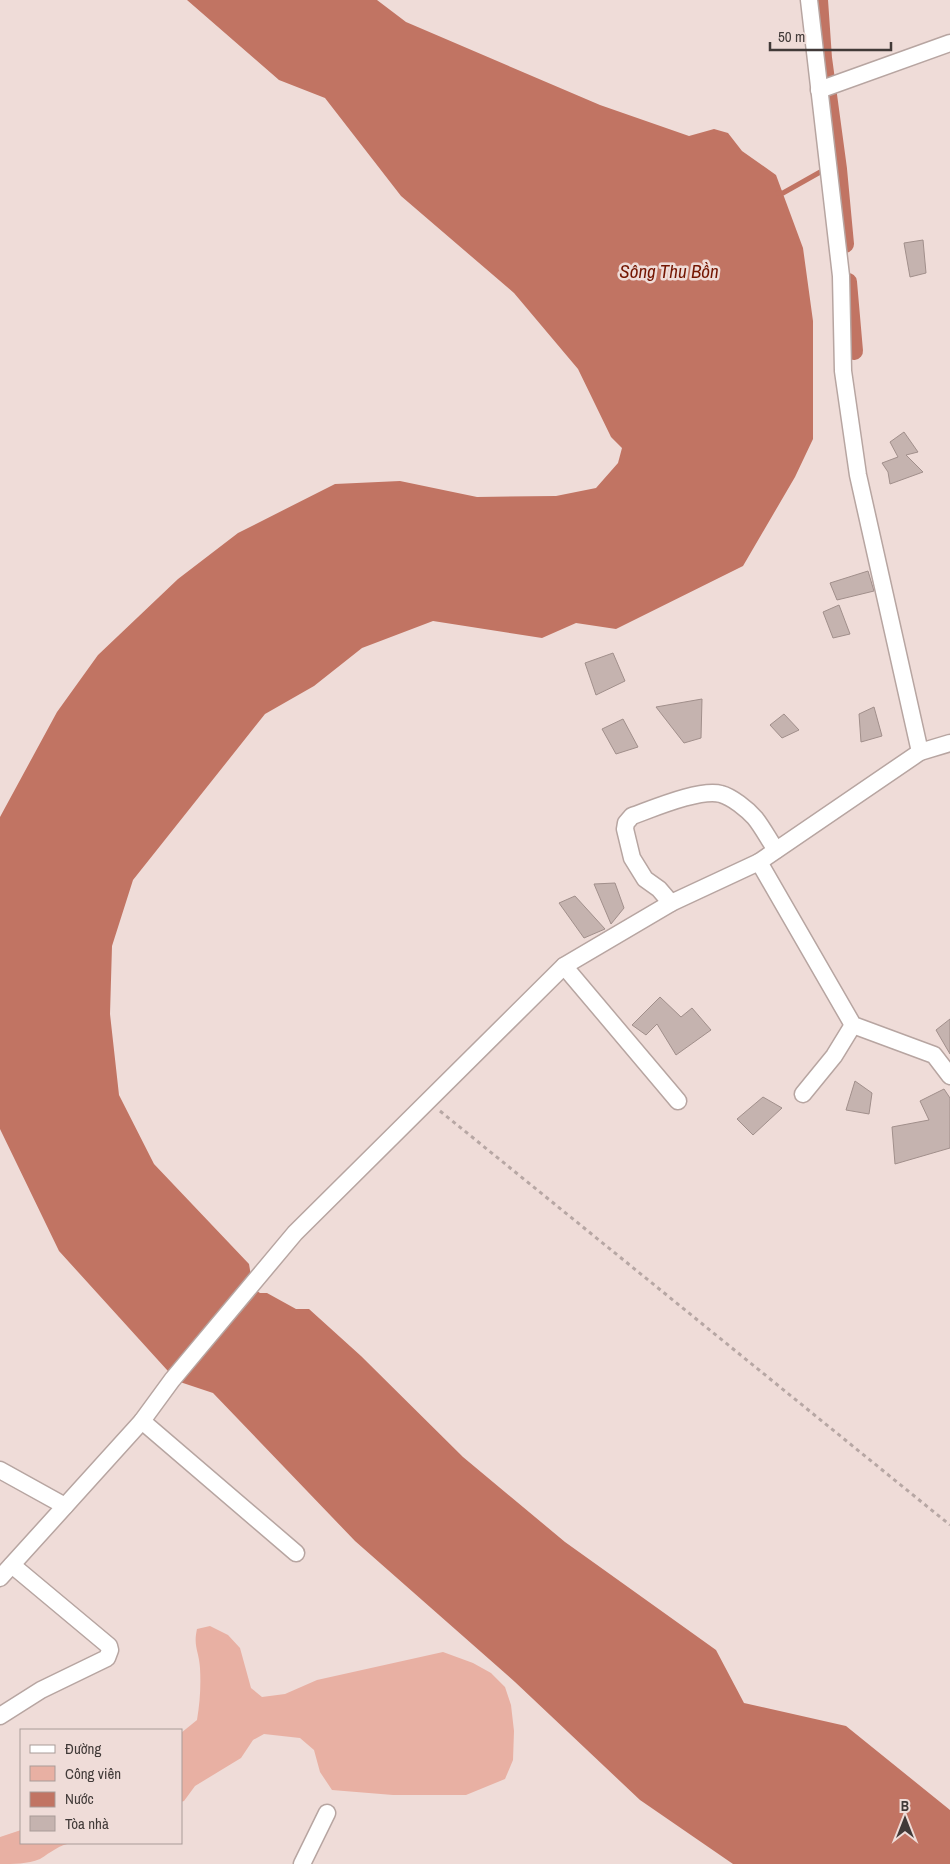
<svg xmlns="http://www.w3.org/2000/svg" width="950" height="1864" viewBox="0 0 950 1864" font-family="'Archivo Narrow',sans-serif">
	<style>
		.green { fill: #e8b0a3 }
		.water { fill: #c17463 }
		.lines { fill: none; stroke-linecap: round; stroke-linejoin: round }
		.stream { stroke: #c17463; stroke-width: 5 }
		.canal { stroke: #c17463; stroke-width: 18 }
		.building { fill: #c5b3af; stroke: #a18f8b }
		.street-casing { stroke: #b7a5a1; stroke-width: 19 }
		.path { stroke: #b7a7a4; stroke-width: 3; stroke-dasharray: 4 4; stroke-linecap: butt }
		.street { stroke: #fff; stroke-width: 16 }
		.labels { text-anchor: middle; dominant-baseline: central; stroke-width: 5; stroke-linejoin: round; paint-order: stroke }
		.water-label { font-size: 19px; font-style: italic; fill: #741602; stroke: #efdcd8 }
	</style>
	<rect width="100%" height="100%" fill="#efdcd8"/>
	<!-- green -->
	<g class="green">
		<path d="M 210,1626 L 228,1635 L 240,1648 L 251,1688 L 262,1697 L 285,1694 L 317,1680 L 443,1652 L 473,1663 L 491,1673 L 505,1687 L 511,1705 L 514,1731 L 513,1760 L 505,1779 L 466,1795 L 393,1795 L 332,1790 L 320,1772 L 314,1750 L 300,1738 L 264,1734 L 253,1740 L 241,1758 L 195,1786 L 184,1801 L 181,1802 L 181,1733 L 197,1720 C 200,1702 201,1686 200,1668 C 199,1651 193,1647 197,1629 Z"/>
		<path d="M 21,1830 L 21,1843 L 72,1843 C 59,1845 51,1852 40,1859 C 27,1864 14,1864 0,1864 L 0,1837 Z"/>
	</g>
	<!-- water -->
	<polygon class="water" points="187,0 377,0 406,22 600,105 689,136 714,129 728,133 742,151 776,175 803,248 813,321 813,439 795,477 743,566 616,629 576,623 542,638 433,621 362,648 314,686 265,714 133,880 112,946 110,1014 119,1095 154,1164 249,1264 253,1288 260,1293 267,1293 296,1309 309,1309 361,1356 463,1457 565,1542 716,1650 744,1703 846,1726 950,1810 950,1864 733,1864 640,1800 515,1682 355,1541 213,1393 177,1381 59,1251 0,1129 0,817 57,712 98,655 178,579 238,533 335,484 400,481 477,497 556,496 596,488 618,463 622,448 611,437 578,369 514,293 401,196 325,98 279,80"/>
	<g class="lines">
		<!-- stream -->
		<polyline class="stream" points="778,193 783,193 822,171"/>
		<!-- canal -->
		<g class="canal">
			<polyline points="819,0 823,58 838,169 845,244"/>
			<polyline points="848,282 854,351"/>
		</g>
	</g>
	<!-- building -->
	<g class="building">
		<polygon points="923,240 926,273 910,277 904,243"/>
		<polygon points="904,432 918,452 906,455 923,472 890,484 888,472 882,463 898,457 890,442"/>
		<polygon points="868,571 874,591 837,600 830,583"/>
		<polygon points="839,605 850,634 833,638 823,612"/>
		<polygon points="613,653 625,681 596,695 585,663"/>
		<polygon points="702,699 701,738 684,743 656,707"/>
		<polygon points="874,707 882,736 861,742 859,714"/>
		<polygon points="784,714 799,730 782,738 770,725"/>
		<polygon points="623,719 638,747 616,754 602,729"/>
		<polygon points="615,883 624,908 611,924 594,884"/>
		<polygon points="575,896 605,929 584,938 559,903"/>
		<polygon points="660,997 681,1017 692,1008 711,1030 676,1055 657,1024 646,1035 632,1025"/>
		<polygon points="950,1019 950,1054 936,1030"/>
		<polygon points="855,1081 872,1093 869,1114 846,1110"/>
		<polygon points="944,1089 950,1098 950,1148 895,1164 892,1127 929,1120 920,1101"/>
		<polygon points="763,1097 782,1108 753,1135 737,1119"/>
	</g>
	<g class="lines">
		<!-- street casing -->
		<g class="street-casing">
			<g id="street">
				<polyline points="809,0 841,276 843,371 858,475 920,752"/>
				<polyline points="819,90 950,43"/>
				<polyline points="759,862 853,1025 934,1055 950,1076"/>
				<path d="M 671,903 L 659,889 L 645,879 L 632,858 L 625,829 L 626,823 L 632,816 C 652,809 701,788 721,794 C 732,797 747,809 755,818 C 763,828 769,840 776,850"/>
				<polyline points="564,966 678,1101"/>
				<polyline points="803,1094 834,1056 853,1025"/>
				<polyline points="142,1421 296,1553"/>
				<polyline points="0,1470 65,1506"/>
				<polyline points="0,1578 142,1421 172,1380 295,1233 564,966 671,903 759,862 920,752 950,743"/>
				<polyline points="0,1716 41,1690 107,1658 110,1650 109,1646 12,1565"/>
				<polyline points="302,1864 327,1813"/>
			</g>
		</g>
		<!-- path -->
		<polyline class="path" points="440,1111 950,1525"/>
		<!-- street -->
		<use href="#street" class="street"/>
	</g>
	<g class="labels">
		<!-- water labels -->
		<g class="water-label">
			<text x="669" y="271">Sông Thu Bồn</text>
		</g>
	</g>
	<!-- legend -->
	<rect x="20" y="1729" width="162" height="115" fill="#efdcd8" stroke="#a99b98"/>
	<rect x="30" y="1745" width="25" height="8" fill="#ffffff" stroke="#a99b98"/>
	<text x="65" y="1754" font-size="15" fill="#413a38">Đường</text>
	<rect x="30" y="1766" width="25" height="15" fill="#e8b0a3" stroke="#a99b98"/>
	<text x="65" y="1779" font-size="15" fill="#413a38">Công viên</text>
	<rect x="30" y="1792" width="25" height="15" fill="#c17463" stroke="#a99b98"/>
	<text x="65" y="1804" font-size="15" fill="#413a38">Nước</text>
	<rect x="30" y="1816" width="25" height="15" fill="#c5b3af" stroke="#a99b98"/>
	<text x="65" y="1829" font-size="15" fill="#413a38">Tòa nhà</text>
	<!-- north arrow -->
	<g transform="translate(905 1819)" stroke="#efdcd8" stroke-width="4" paint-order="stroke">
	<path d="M0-4L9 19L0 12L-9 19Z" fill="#413a38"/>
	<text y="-8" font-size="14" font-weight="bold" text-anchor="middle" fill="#413a38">B</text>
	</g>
	<!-- scale -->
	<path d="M770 42v8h121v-8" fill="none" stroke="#413a38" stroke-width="2.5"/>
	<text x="778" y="42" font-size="15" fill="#413a38" stroke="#efdcd8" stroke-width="4" paint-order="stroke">50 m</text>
</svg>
